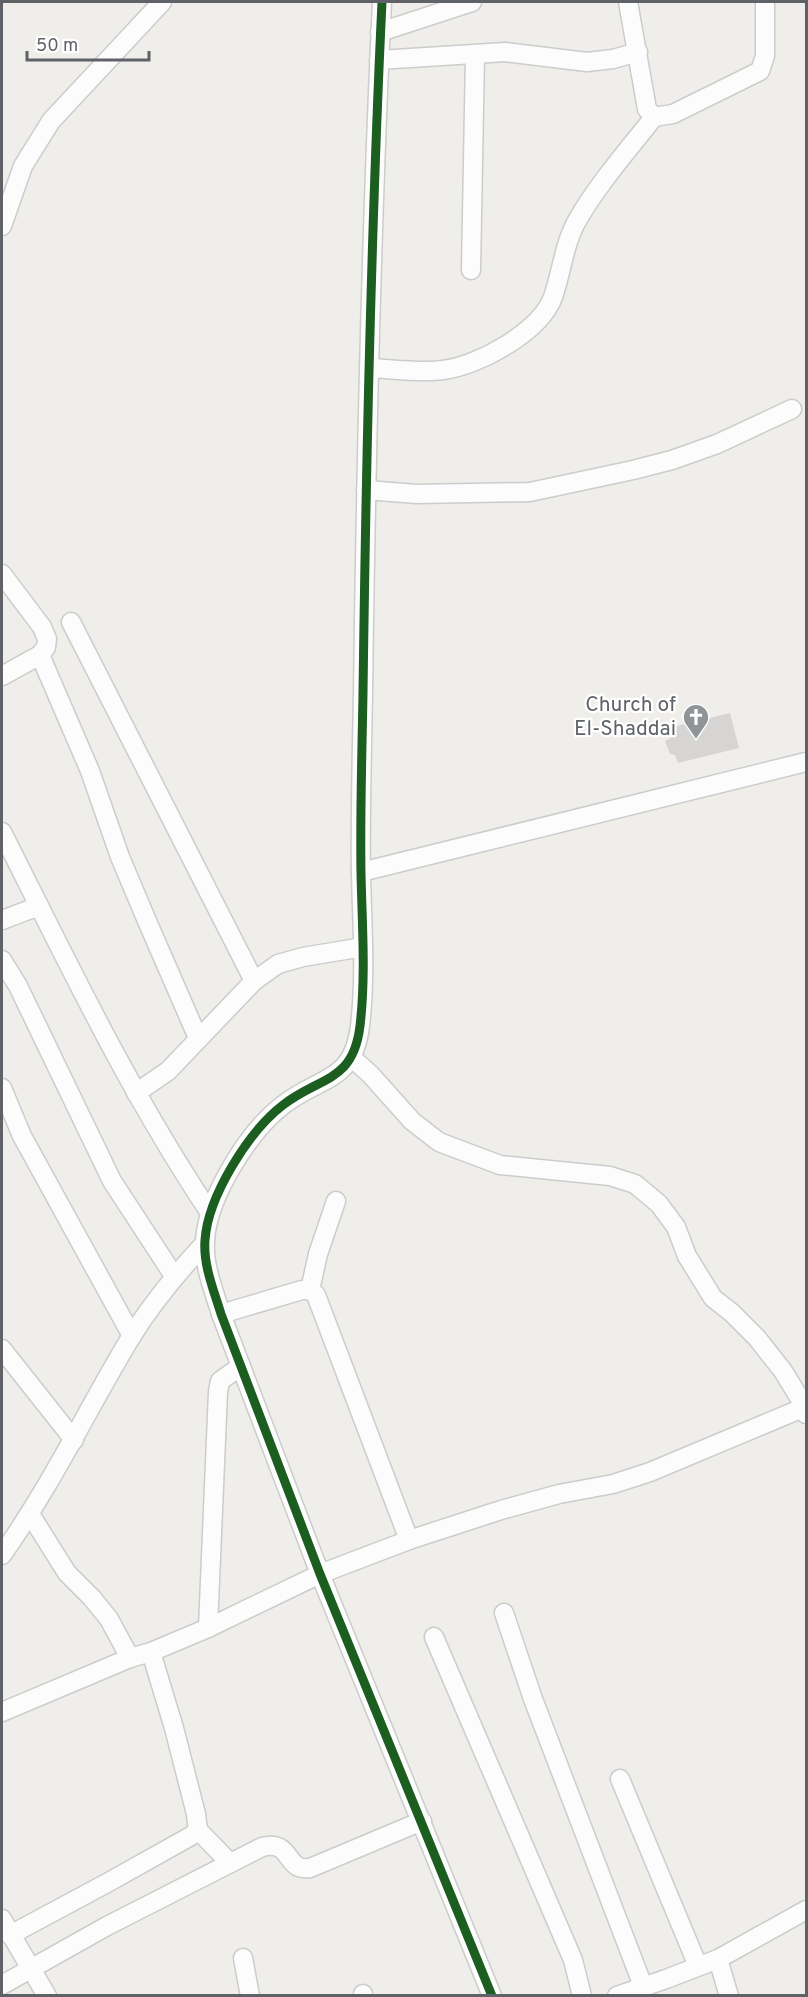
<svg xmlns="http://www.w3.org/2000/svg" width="808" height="1997" viewBox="0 0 808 1997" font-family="Overpass,sans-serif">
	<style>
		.building { fill: #d6d5d3 }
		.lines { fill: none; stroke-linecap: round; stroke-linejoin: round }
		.minor-casing { stroke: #cbcccc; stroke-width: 21 }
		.minor { stroke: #fdfcfc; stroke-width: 18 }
		.cycleway-casing { stroke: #fff; stroke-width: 13 }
		.cycleway { stroke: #1b5e20; stroke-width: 9 }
		.labels { text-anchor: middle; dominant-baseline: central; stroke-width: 4.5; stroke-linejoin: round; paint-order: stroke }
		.poi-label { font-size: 21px; fill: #5f6368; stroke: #fff; text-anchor: end }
	</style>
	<rect width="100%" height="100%" fill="#efeeea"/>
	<!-- building -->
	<polygon class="building" points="730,713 739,748 678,763 675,755 670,754 665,741 672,737 669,728"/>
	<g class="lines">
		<!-- minor casing -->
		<g class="minor-casing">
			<g id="minor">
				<path d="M 382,2 C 371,232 366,463 363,693 C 362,753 360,813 361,873 C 362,924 366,975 360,1026 C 353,1083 320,1076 283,1105 C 249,1131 208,1196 205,1240 C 203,1265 214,1291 221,1314 L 320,1574 L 492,1996"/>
				<polyline points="628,2 647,109 654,117 673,114 760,71 765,56 765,2"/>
				<polyline points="380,32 472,2"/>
				<polyline points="379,60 505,52 587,62 613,59 638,52"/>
				<polyline points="2,226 23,166 51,121 162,2"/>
				<polyline points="471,270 475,54"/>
				<path d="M 370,368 C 394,369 419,373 443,370 C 478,366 540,332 553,297 C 562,271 564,243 578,219 C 599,183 628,150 654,117"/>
				<polyline points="366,490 417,494 530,492 633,470 672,460 717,444 792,409"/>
				<polyline points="2,574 42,627 47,639 46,647 40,655 2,676"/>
				<polyline points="71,622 254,981"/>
				<polyline points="40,655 90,771 120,857 147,921 198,1038"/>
				<path d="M 2,832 C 67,961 129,1092 210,1213"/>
				<polyline points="361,872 806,762"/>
				<polyline points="2,920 39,906"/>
				<polyline points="2,960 18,986 112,1181 174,1276"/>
				<polyline points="352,1058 370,1074 412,1121 439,1142 500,1165 610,1176 635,1184 659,1204 676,1227 687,1256 713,1298 732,1313 757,1338 783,1371 805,1407 806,1414"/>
				<polyline points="2,1088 22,1136 132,1336"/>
				<polyline points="136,1093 168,1071 254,981 278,964 303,957 363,947"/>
				<polyline points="310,1290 318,1254 336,1201"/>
				<polyline points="221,1314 302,1290 310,1290 316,1295 409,1540"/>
				<polyline points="2,1349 74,1440"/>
				<polyline points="30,1514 67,1573 92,1598 109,1619 130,1658"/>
				<path d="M 2,1555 C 52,1484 87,1410 131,1337 C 152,1303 178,1272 205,1243"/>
				<polyline points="504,1613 533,1699 643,1986"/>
				<polyline points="208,1628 218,1392 220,1381 241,1366"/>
				<polyline points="434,1637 573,1960 582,1996"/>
				<polyline points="2,1712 130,1658 151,1652 208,1628 320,1574 409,1540 501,1510 559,1494 613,1484 650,1472 805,1407"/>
				<polyline points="620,1779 698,1966"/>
				<polyline points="198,1830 230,1863"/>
				<polyline points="2,1919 47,1996"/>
				<polyline points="10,1935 107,1883 191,1836 198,1830 196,1814 174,1728 151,1652"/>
				<polyline points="243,1958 250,1996"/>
				<polyline points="718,1959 729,1996"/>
				<path d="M 2,1985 L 107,1926 L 262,1847 C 293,1839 284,1872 310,1868 L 422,1821"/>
				<polyline points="363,1994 363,1996"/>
				<polyline points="617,1996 666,1979 718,1959 806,1910"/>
			</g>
		</g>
		<!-- minor -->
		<use href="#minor" class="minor"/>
		<!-- cycleway casing -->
		<g class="cycleway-casing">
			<path id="cycleway" d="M 382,2 C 371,232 366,463 363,693 C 362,753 360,813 361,873 C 362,924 366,975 360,1026 C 353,1083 320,1076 283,1105 C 249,1131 208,1196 205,1240 C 203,1265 214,1291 221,1314 L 320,1574 L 492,1996"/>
		</g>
		<!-- cycleway -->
		<use href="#cycleway" class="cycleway"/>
	</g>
	<!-- icons -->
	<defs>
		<g id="church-pin" transform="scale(1.35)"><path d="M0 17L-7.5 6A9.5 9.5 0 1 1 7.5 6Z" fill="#919496" stroke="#fff"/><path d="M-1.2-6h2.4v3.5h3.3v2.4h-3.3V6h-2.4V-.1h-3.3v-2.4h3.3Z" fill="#fff"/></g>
	</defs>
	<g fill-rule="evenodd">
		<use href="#church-pin" x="696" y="717"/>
	</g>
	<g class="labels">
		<!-- poi labels -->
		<g class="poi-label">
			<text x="676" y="705">Church of<tspan x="676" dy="24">El-Shaddai</tspan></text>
		</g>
	</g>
	<!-- border -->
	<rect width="808" height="1997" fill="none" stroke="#5f6368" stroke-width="6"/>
	<!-- scale -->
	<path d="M27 51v9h122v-9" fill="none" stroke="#5f6368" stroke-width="3"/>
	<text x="36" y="51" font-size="18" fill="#5f6368" stroke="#ffffff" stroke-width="4.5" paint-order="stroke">50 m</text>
</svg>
